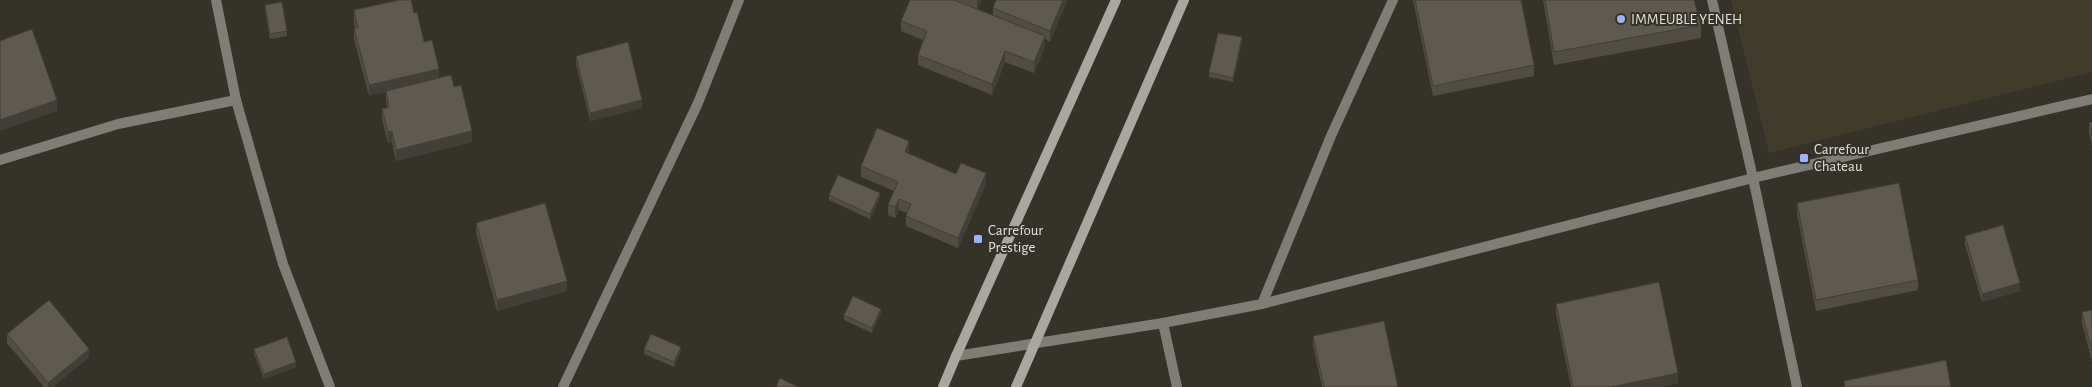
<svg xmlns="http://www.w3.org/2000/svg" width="2092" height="387" viewBox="0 0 2092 387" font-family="'Alegreya Sans',sans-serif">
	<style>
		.built { fill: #403b2b }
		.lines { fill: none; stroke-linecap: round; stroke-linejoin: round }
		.street { stroke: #7f7d78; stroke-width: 10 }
		.secondary { stroke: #aaa7a0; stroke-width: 10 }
		.wall { fill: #514d45 }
		.shaded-wall { fill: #423f38 }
		.building { fill: #5e5a50; stroke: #423f38 }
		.poi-dot { fill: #9fb3fd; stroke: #353229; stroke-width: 2 }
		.labels { text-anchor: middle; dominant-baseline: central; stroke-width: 4; stroke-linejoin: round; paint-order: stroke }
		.poi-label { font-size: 15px; fill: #e1dfd9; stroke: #353229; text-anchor: start }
	</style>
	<rect width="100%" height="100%" fill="#353229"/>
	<!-- built -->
	<polygon class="built" points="1731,0 2092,0 2092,72 1769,153"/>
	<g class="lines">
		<!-- street -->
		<g class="street">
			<polyline points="216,0 236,100 283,264 330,387"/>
			<polyline points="1712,0 1753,178 1797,387"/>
			<polyline points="0,160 118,124 236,100"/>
			<polyline points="1262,304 1331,136 1393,0"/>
			<polyline points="1163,323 1177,387"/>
			<polyline points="956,356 1163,323 1262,304 1753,178 2092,99"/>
			<polyline points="563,387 698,103 739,0"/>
		</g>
		<!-- secondary -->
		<g class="secondary">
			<polyline points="943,387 956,356 1116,0"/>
			<polyline points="1016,387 1184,0"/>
		</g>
	</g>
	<!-- wall -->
	<g class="wall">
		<polygon points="910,0 982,0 978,9 993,15 993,8 1067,0 1050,42 1045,39 1045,47 1034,73 1005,62 992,95 918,65 918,55 923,40 901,31 901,21"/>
		<polygon points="1413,0 1521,0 1534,65 1534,76 1433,96"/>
		<polygon points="1543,0 1694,0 1701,25 1701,38 1554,65"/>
		<polygon points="265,5 287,31 287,36 270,39 265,10"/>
		<polygon points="354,10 414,13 439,78 454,87 472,142 396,161 392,142 388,143 382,120 382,109 387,108 386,102 386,92 369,96 354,39 354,28 355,28 354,21"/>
		<polygon points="1242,42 1233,82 1209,77 1209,72"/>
		<polygon points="576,56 642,108 590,121 576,64"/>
		<polygon points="2092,122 2092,147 2089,133 2089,123"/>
		<polygon points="909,152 908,153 956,174 986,184 958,248 906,226 906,216 907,213 899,210 895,218 888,215 888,205 894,191 861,177 861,166"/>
		<polygon points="829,195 880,198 870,219 829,200"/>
		<polygon points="1797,203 1918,280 1918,290 1816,311 1797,214"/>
		<polygon points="476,223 567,291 497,311 476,233"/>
		<polygon points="1965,236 2020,291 1982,302 1965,245"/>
		<polygon points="1556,304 1678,383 1661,387 1571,387 1556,314"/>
		<polygon points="2092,310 2092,362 2082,323 2082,312"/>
		<polygon points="881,313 872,333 844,320 844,315"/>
		<polygon points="7,334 89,357 53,387 44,387 7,343"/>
		<polygon points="1313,336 1398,387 1322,387 1313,346"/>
		<polygon points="254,349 296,367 264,379 254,354"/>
		<polygon points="644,349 681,351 674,367 644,354"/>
	</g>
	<!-- shaded-wall -->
	<g class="shaded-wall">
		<polygon points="977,0 982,0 977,12"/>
		<polygon points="1063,0 1067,0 1050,42 1050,31"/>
		<polygon points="1045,36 1045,47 1034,73 1034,62"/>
		<polygon points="1242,37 1242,42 1233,82 1233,78"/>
		<polygon points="1005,51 1005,62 992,95 992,84"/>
		<polygon points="439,69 439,80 369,96 369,85"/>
		<polygon points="57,100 57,111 0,131 0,120"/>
		<polygon points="642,100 642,108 590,121 590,113"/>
		<polygon points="392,131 392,142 388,143 388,132"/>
		<polygon points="472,131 472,142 396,161 396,150"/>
		<polygon points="909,141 909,152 905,162 905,152"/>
		<polygon points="986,173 986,184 958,248 958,238"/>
		<polygon points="880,193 880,198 870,219 870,214"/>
		<polygon points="899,199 899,210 895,218 895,207"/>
		<polygon points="567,281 567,291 497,311 497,300"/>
		<polygon points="2020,283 2020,291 1982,302 1982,294"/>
		<polygon points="881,309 881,313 872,333 872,328"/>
		<polygon points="681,347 681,351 674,367 674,362"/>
		<polygon points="89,349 89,357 53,387 48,387 48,383"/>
		<polygon points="296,362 296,367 264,379 264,374"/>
		<polygon points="1678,373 1678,383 1661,387 1611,387"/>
	</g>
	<!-- building -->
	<g class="building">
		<polygon points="399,0 411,0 414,13 417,12 424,42 432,40 439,69 369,85 354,28 358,28 354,10"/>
		<polygon points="910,0 954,0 1045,36 1034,62 1005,51 992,84 918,55 927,31 901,21"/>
		<polygon points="996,0 1063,0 1050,31 993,8"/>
		<polygon points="1415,0 1521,0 1534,65 1433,86"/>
		<polygon points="1545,0 1694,0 1701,25 1554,52"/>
		<polygon points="282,2 287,31 270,34 265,5"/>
		<polygon points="32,29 57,100 0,120 0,41"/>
		<polygon points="1218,33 1242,37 1233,78 1209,72"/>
		<polygon points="628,42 642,100 590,113 576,56"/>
		<polygon points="451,75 454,87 461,85 472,131 396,150 392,131 388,132 382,109 389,107 386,91"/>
		<polygon points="2092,122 2092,136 2089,123"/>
		<polygon points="877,128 909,141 905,152 956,174 961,163 986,173 958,238 906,216 911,204 899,199 895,207 888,205 898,182 861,166"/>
		<polygon points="838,175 880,193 870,214 829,195"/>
		<polygon points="1899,183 1918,280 1816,300 1797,203"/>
		<polygon points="545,203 567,281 497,300 476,223"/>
		<polygon points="2003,225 2020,283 1982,294 1965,236"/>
		<polygon points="1659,282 1678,373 1611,387 1573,387 1556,304"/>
		<polygon points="853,296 881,309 872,328 844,315"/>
		<polygon points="49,300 89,349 48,383 7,334"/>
		<polygon points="2092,310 2092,351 2082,312"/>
		<polygon points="1384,321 1398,387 1324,387 1313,336"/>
		<polygon points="651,334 681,347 674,362 644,349"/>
		<polygon points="287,337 296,362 264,374 254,349"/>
		<polygon points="1946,360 1951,387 1845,387 1844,381"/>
		<polygon points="780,378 798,387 776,387"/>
	</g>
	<!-- markers -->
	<g class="poi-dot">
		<circle cx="1621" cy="19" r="5"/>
		<rect x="1799" y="153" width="10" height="10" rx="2.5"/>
		<rect x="973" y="234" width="10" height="10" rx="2.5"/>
	</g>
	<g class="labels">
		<!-- poi labels -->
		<g class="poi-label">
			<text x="1631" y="19">IMMEUBLE YENEH</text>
			<text x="1814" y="149">Carrefour<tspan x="1814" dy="17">Chateau</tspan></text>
			<text x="988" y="230">Carrefour<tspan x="988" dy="17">Prestige</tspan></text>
		</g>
	</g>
</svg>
